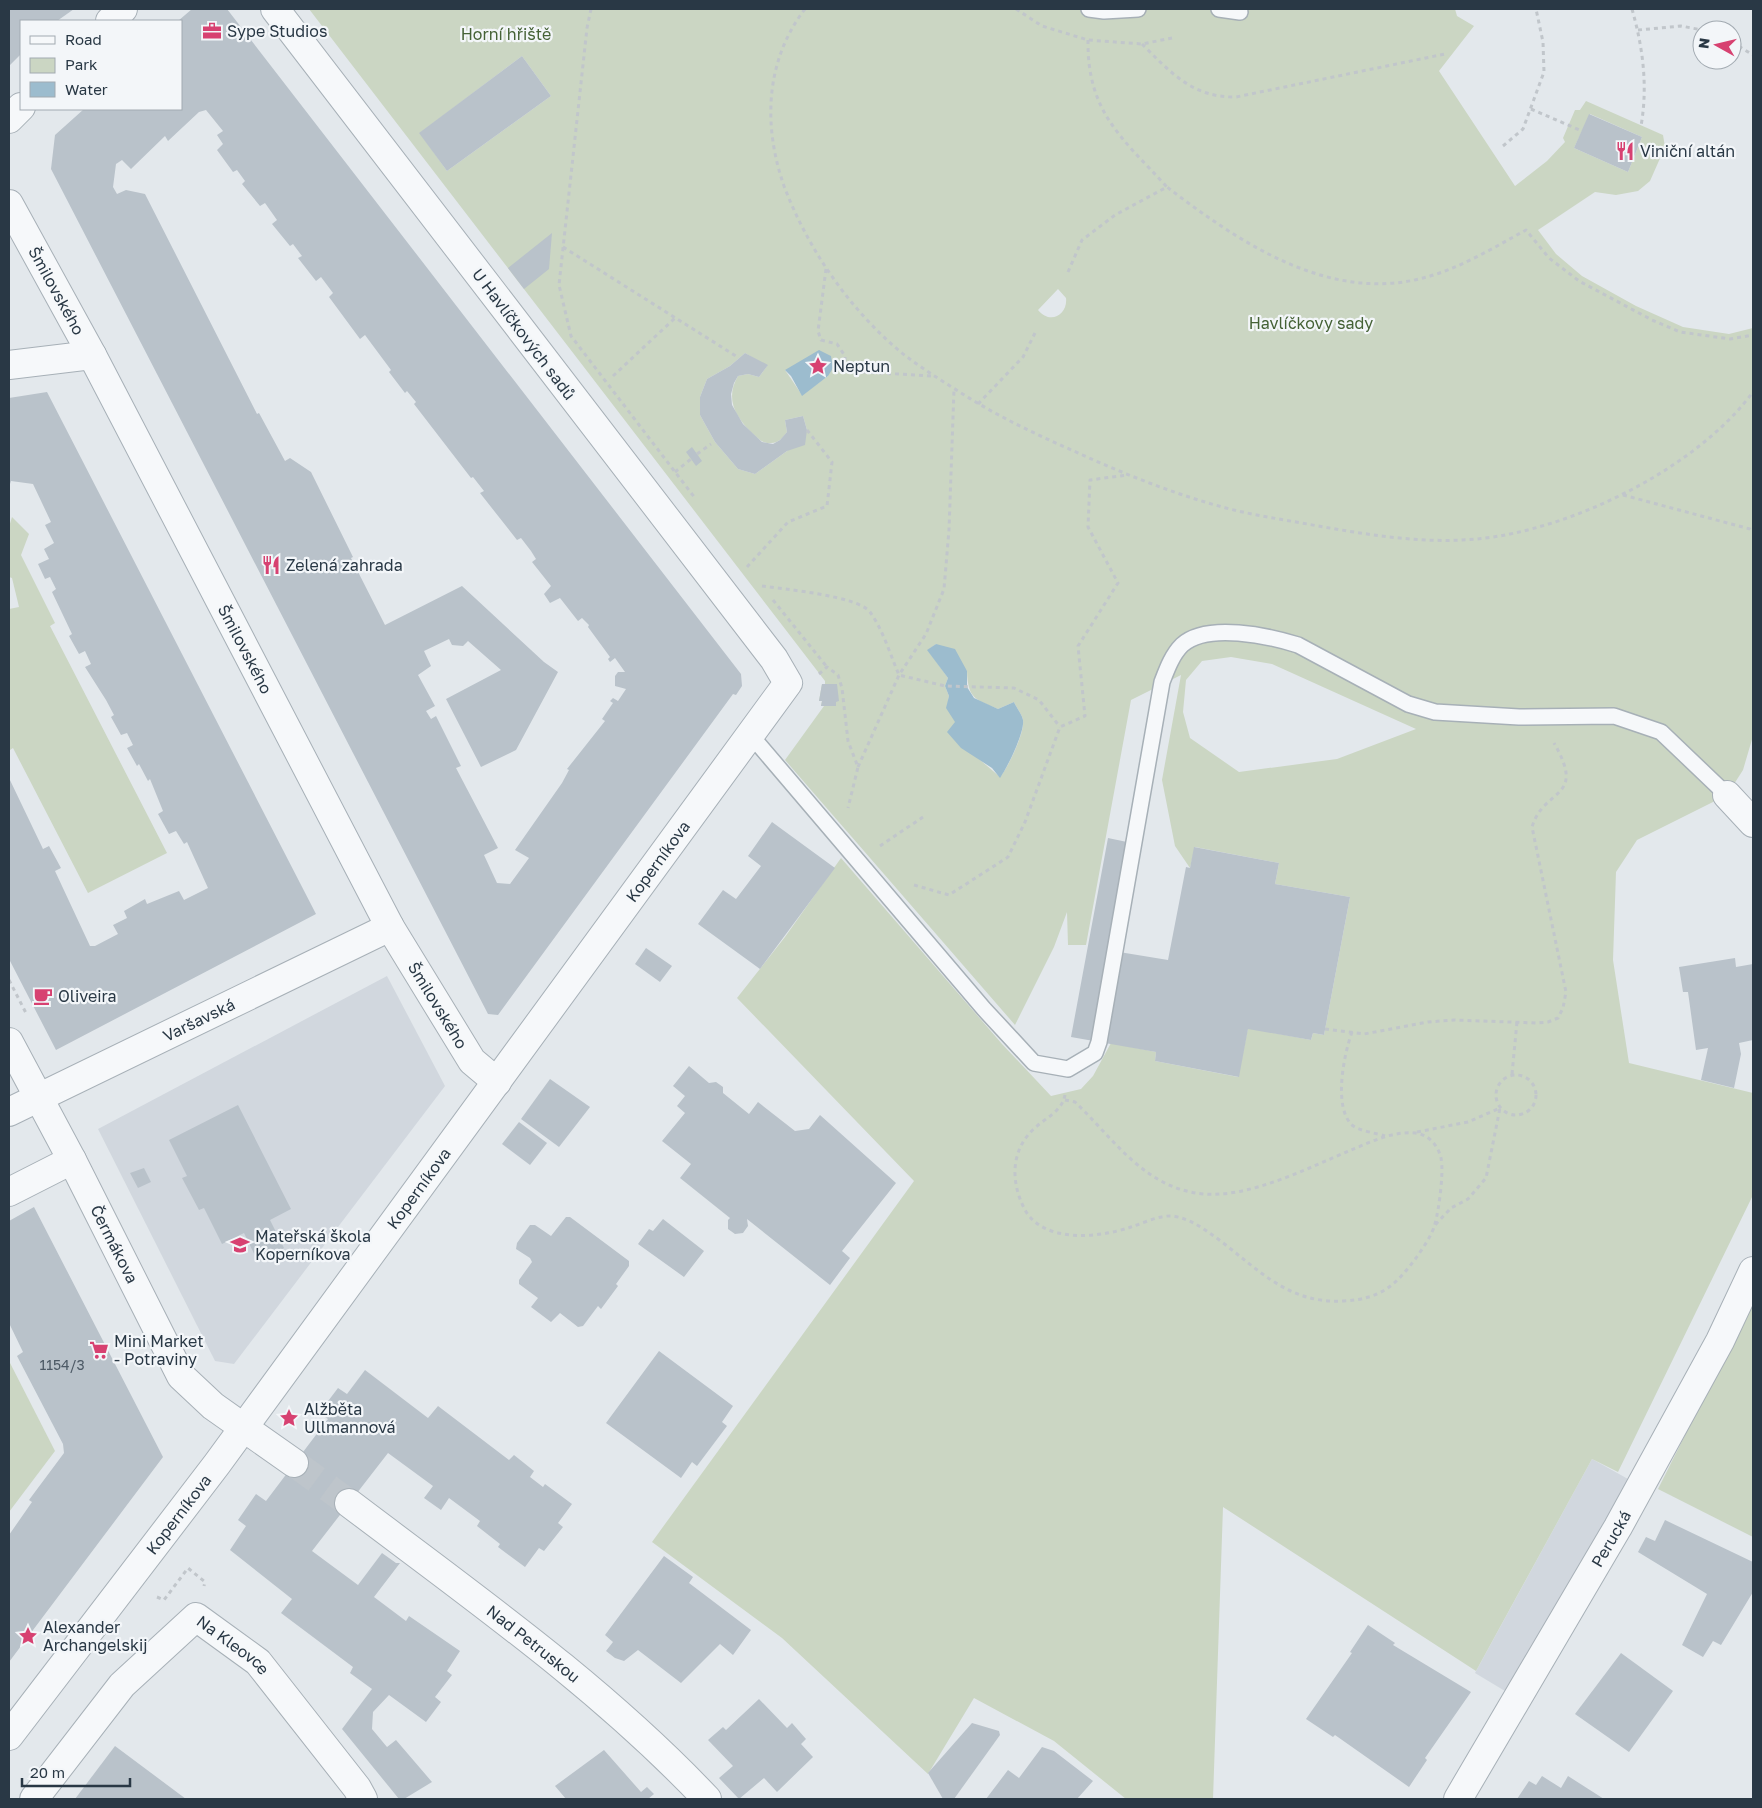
<svg xmlns="http://www.w3.org/2000/svg" width="1762" height="1808" viewBox="0 0 1762 1808" font-family="'Golos Text',sans-serif">
	<style>
		.built { fill: #d1d7de }
		.green { fill: #cbd6c3; fill-rule: evenodd }
		.water { fill: #9cbcce }
		.building { fill: #b9c2ca; fill-rule: evenodd }
		.lines { fill: none; stroke-linecap: round; stroke-linejoin: round }
		.street-tunnel { stroke: #bec5cb; stroke-width: 28; stroke-dasharray: 28 14; stroke-linecap: butt }
		.lane-casing { stroke: #a7b0b7; stroke-width: 18 }
		.street-casing { stroke: #a7b0b7; stroke-width: 30 }
		.path { stroke: #c1c6cb; stroke-width: 3; stroke-dasharray: 4 4; stroke-linecap: butt }
		.lane { stroke: #f6f8fa; stroke-width: 15 }
		.street { stroke: #f6f8fa; stroke-width: 28 }
		.labels { text-anchor: middle; dominant-baseline: central; stroke-width: 4.5; stroke-linejoin: round; paint-order: stroke }
		.number-label { font-size: 14px; fill: #4d5a66 }
		.poi-label { font-size: 16px; fill: #293845; stroke: #f3f6f9; text-anchor: start }
		.park-label { font-size: 16px; fill: #456236; stroke: #f3f6f9 }
		.street-label { font-size: 16px; fill: #293845; stroke: #f3f6f9 }
	</style>
	<rect width="100%" height="100%" fill="#e3e8ec"/>
	<!-- built -->
	<g class="built">
		<polygon points="387,976 445,1086 234,1364 215,1361 98,1129"/>
		<polygon points="1592,1459 1628,1479 1510,1694 1475,1673"/>
	</g>
	<!-- green -->
	<g class="green">
		<path d="M 309,9 L 1455,9 L 1457,16 L 1474,26 L 1439,71 L 1515,186 L 1547,161 L 1565,142 L 1563,138 L 1575,110 L 1580,110 L 1586,101 L 1663,135 L 1665,147 L 1650,181 L 1638,191 L 1616,195 L 1595,192 L 1538,230 L 1556,254 L 1582,276 L 1636,306 L 1683,327 L 1729,334 L 1753,328 L 1753,736 L 1743,770 L 1727,795 L 1637,840 L 1616,872 L 1613,960 L 1629,1063 L 1753,1093 L 1753,1195 L 1618,1472 L 1592,1459 L 1476,1671 L 1223,1507 L 1213,1799 L 1126,1799 L 1054,1741 L 974,1698 L 928,1774 L 782,1638 L 652,1542 L 914,1181 L 737,998 L 785,937 L 841,858 L 1002,1044 L 1051,1096 L 1081,1089 L 1093,1076 L 1111,1043 L 1156,1052 L 1155,1061 L 1238,1077 L 1248,1028 L 1311,1040 L 1313,1033 L 1324,1035 L 1350,897 L 1275,884 L 1279,863 L 1195,847 L 1190,868 L 1175,846 L 1162,780 L 1181,675 L 1131,700 L 1086,945 L 1068,945 L 1067,912 L 1054,947 L 1015,1025 L 785,760 L 824,706 L 821,706 L 822,701 L 819,701 L 822,684 L 825,684 L 825,681 ZM 522,56 L 551,96 L 447,171 L 420,133 ZM 1590,114 L 1642,137 L 1628,172 L 1574,148 ZM 1058,289 L 1066,298 C 1068,315 1050,325 1038,310 ZM 745,353 L 767,366 L 759,377 L 748,374 L 738,376 C 725,398 735,416 751,432 C 758,438 762,444 771,443 C 779,443 783,437 787,432 L 785,420 L 803,416 L 807,430 L 787,451 L 755,474 L 738,469 L 715,442 L 700,415 L 700,397 L 707,379 L 730,366 ZM 785,370 L 828,376 L 802,395 ZM 936,644 L 967,671 C 968,699 975,699 998,709 L 1014,702 C 1016,707 1022,714 1023,720 C 1025,732 1008,768 1000,777 L 979,759 L 947,708 L 949,696 L 945,686 L 948,678 L 928,650 ZM 1231,657 L 1272,664 L 1416,729 L 1337,759 L 1239,772 L 1190,738 L 1183,712 L 1186,680 L 1202,661 Z"/>
		<polygon points="12,517 29,534 21,555 55,623 50,626 167,853 88,893 13,748 10,750 9,748 9,609 19,607 12,578 9,577 9,527"/>
		<polygon points="1753,1300 1753,1537 1658,1489"/>
		<polygon points="9,1361 55,1451 9,1512"/>
	</g>
	<!-- water -->
	<g class="water">
		<polygon points="819,350 831,356 833,368 828,376 802,396 791,376 785,370"/>
		<path d="M 936,644 L 955,649 L 967,671 L 967,687 L 974,698 L 998,709 L 1014,702 C 1016,707 1022,714 1023,720 C 1025,732 1007,768 1000,778 L 992,768 L 961,748 L 947,732 L 955,722 L 946,708 L 949,696 L 945,686 L 948,678 L 927,650 Z"/>
	</g>
	<!-- building -->
	<g class="building">
		<polygon points="9,9 74,9 57,21 21,21 21,54 9,66"/>
		<path d="M 192,9 L 227,9 L 741,674 L 742,686 L 736,695 L 733,694 L 498,1015 L 488,1014 L 51,169 L 55,135 L 84,109 L 181,109 L 181,21 L 178,21 ZM 206,110 L 223,131 L 217,135 L 223,144 L 217,150 L 233,172 L 237,170 L 245,181 L 242,184 L 260,206 L 265,203 L 277,220 L 272,224 L 290,246 L 293,244 L 302,256 L 298,258 L 316,281 L 321,277 L 333,293 L 329,297 L 360,339 L 365,335 L 391,370 L 389,372 L 405,393 L 407,391 L 416,402 L 414,404 L 471,478 L 473,477 L 484,491 L 480,493 L 517,540 L 521,538 L 531,551 L 536,559 L 532,562 L 551,586 L 544,594 L 550,603 L 560,598 L 578,621 L 582,618 L 589,625 L 588,627 L 610,657 L 608,659 L 610,662 L 615,658 L 625,672 L 618,672 L 615,676 L 615,686 L 626,689 L 618,701 L 613,698 L 610,701 L 613,703 L 602,719 L 605,721 L 567,769 L 569,770 L 562,783 L 515,850 L 529,858 L 510,884 L 497,883 L 484,855 L 498,848 L 456,768 L 461,766 L 436,716 L 431,719 L 426,711 L 435,706 L 418,675 L 431,666 L 424,651 L 449,639 L 452,645 L 463,646 L 468,641 L 501,670 L 446,699 L 481,767 L 516,750 L 558,672 L 544,662 L 462,586 L 385,625 L 351,558 L 353,557 L 311,472 L 290,458 L 285,461 L 259,413 L 257,414 L 145,194 L 126,190 L 117,194 L 113,187 L 116,164 L 122,160 L 131,169 L 165,136 L 168,141 L 199,112 Z"/>
		<polygon points="522,56 551,96 447,171 419,133"/>
		<polygon points="1589,114 1642,137 1628,172 1574,148"/>
		<polygon points="552,233 549,269 524,289 508,268"/>
		<polygon points="745,353 768,365 759,377 748,374 738,376 734,383 731,394 732,405 743,424 762,442 773,444 780,440 787,432 785,420 803,416 807,430 805,445 787,451 755,474 738,469 715,442 700,415 700,397 707,379 730,366"/>
		<polygon points="47,392 316,914 56,1050 9,959 9,778 43,849 49,846 61,868 55,871 90,946 95,946 118,934 113,925 127,918 124,911 145,899 147,904 179,891 184,900 208,888 187,842 184,844 176,831 169,834 158,814 163,811 150,779 148,781 139,764 137,766 127,748 133,745 127,733 121,735 111,717 114,715 106,700 85,667 91,664 85,651 79,654 69,636 72,634 52,592 56,589 50,577 45,579 38,564 49,559 44,549 54,543 45,525 51,522 33,484 11,481 9,487 9,398"/>
		<polygon points="692,447 702,461 696,466 686,452"/>
		<polygon points="822,684 837,684 839,701 836,702 836,706 821,706 822,701 819,701"/>
		<polygon points="772,822 835,868 760,969 698,924 723,890 736,899 761,866 748,856"/>
		<polygon points="1108,838 1127,842 1107,950 1168,960 1186,867 1190,868 1194,847 1279,863 1275,884 1350,897 1324,1035 1313,1033 1311,1040 1248,1029 1239,1077 1155,1061 1156,1052 1071,1037"/>
		<polygon points="646,948 672,966 660,982 635,964"/>
		<polygon points="1735,958 1736,967 1753,964 1753,1040 1739,1043 1741,1054 1734,1088 1701,1080 1708,1048 1696,1050 1688,992 1683,992 1679,967"/>
		<polygon points="689,1066 709,1083 716,1082 723,1087 723,1093 749,1114 758,1102 795,1131 809,1129 820,1115 896,1183 842,1251 850,1258 830,1285 747,1219 748,1226 743,1233 735,1234 728,1229 728,1220 730,1218 680,1178 691,1164 662,1141 685,1113 677,1106 685,1096 673,1086"/>
		<polygon points="550,1079 590,1107 559,1147 521,1119"/>
		<polygon points="238,1105 291,1209 270,1220 284,1248 258,1262 244,1233 222,1244 204,1208 199,1210 182,1178 187,1176 169,1140"/>
		<polygon points="519,1122 547,1143 530,1165 502,1144"/>
		<polygon points="144,1168 151,1182 138,1188 130,1173"/>
		<polygon points="34,1207 163,1457 9,1662 9,1535 32,1502 29,1500 64,1453 63,1444 17,1356 23,1352 9,1323 9,1221"/>
		<polygon points="566,1217 570,1217 629,1261 629,1266 616,1284 618,1286 601,1309 598,1306 583,1326 578,1327 560,1313 551,1322 531,1307 538,1298 519,1284 519,1280 532,1262 530,1258 516,1249 517,1243 530,1225 535,1225 551,1236"/>
		<polygon points="663,1219 704,1251 684,1277 638,1244 649,1229 653,1231"/>
		<polygon points="659,1351 733,1406 722,1422 727,1426 697,1466 692,1462 681,1478 606,1423"/>
		<polygon points="365,1370 428,1418 438,1406 509,1460 514,1455 534,1471 530,1477 543,1487 545,1484 572,1504 558,1523 563,1527 544,1551 539,1548 525,1567 498,1547 500,1544 477,1526 480,1521 449,1498 441,1510 424,1498 433,1486 388,1453 312,1551 358,1585 382,1553 396,1563 400,1563 374,1597 406,1621 409,1616 460,1651 447,1671 452,1675 435,1697 441,1702 426,1722 389,1695 373,1712 372,1729 387,1747 396,1740 432,1782 404,1799 399,1799 342,1729 372,1689 350,1673 353,1667 281,1613 292,1599 230,1550 246,1526 238,1520 256,1494 266,1501 328,1419 319,1413 338,1388 347,1394"/>
		<polygon points="1665,1520 1753,1562 1753,1592 1721,1645 1713,1641 1703,1657 1682,1645 1707,1594 1638,1552 1646,1537 1655,1541"/>
		<polygon points="664,1556 693,1577 689,1583 751,1630 733,1655 720,1644 681,1683 638,1650 624,1661 615,1658 606,1651 613,1642 605,1635"/>
		<polygon points="1368,1625 1395,1643 1393,1645 1471,1692 1425,1758 1427,1760 1409,1787 1335,1735 1333,1737 1306,1719 1352,1653 1350,1652"/>
		<polygon points="1621,1653 1673,1691 1629,1752 1575,1714"/>
		<polygon points="759,1699 787,1728 792,1723 806,1739 801,1744 813,1757 777,1792 764,1778 739,1799 719,1778 733,1766 708,1740 723,1727 726,1730"/>
		<polygon points="972,1723 999,1731 1000,1735 954,1799 943,1799 928,1773"/>
		<polygon points="115,1746 186,1799 75,1799"/>
		<polygon points="1042,1747 1054,1751 1093,1781 1077,1799 986,1799 1008,1770 1019,1778"/>
		<polygon points="604,1750 641,1792 647,1787 654,1794 648,1799 566,1799 555,1786"/>
		<polygon points="1542,1776 1561,1788 1568,1776 1604,1799 1517,1799 1529,1781 1536,1785"/>
	</g>
	<g class="lines">
		<!-- street-tunnel -->
		<polyline class="street-tunnel" points="294,1463 349,1503"/>
		<!-- lane casing -->
		<g class="lane-casing">
			<g id="lane">
				<polyline points="1089,9 1104,11 1138,9"/>
				<polyline points="1219,9 1240,12"/>
				<path d="M 749,733 L 984,1009 L 1034,1063 L 1068,1069 L 1095,1053 L 1099,1042 L 1162,682 C 1167,669 1172,655 1182,645 C 1207,622 1269,636 1298,645 L 1408,704 L 1435,712 L 1519,717 L 1614,716 L 1661,732 L 1727,795"/>
			</g>
		</g>
		<!-- street casing -->
		<g class="street-casing">
			<g id="street">
				<polyline points="110,21 123,9"/>
				<polyline points="9,119 21,107"/>
				<path id="s1" d="M 9,204 L 92,355 L 390,927 L 472,1061 L 497,1082"/>
				<polyline points="9,365 92,355"/>
				<polyline points="1727,795 1753,823"/>
				<path id="s2" d="M 9,1042 L 72,1160 L 181,1376 L 213,1406 L 294,1463"/>
				<path id="s3" d="M 9,1112 L 390,927"/>
				<polyline points="9,1192 72,1160"/>
				<path id="s4" d="M 349,1503 C 473,1597 600,1686 707,1799"/>
				<path id="s5" d="M 9,1736 L 217,1464 L 788,683 L 774,659 L 275,9"/>
				<path id="s6" d="M 34,1799 L 122,1685 L 196,1617 L 258,1662 L 357,1788 L 363,1799"/>
				<path id="s7" d="M 1458,1799 L 1618,1527 L 1720,1341 L 1753,1271"/>
			</g>
		</g>
		<!-- path -->
		<g class="path">
			<polyline points="591,9 587,28 559,285 571,336 695,498"/>
			<path d="M 805,9 C 765,61 763,126 784,186 C 806,244 842,298 887,340 C 908,360 933,375 958,391 C 995,415 1035,434 1076,452 C 1124,474 1174,494 1226,508 C 1256,516 1287,520 1318,526 C 1370,535 1423,544 1477,539 C 1571,530 1696,469 1753,392"/>
			<polyline points="1016,9 1042,26 1088,40 1142,44 1172,38"/>
			<path d="M 1632,9 C 1643,48 1648,86 1641,126"/>
			<polyline points="1638,30 1681,26 1702,30"/>
			<path d="M 1088,40 C 1087,112 1122,138 1167,187"/>
			<polyline points="1732,42 1753,55"/>
			<path d="M 1142,44 C 1170,72 1193,98 1236,97 L 1445,54"/>
			<polyline points="1531,109 1582,131"/>
			<polyline points="1503,146 1523,129 1544,72 1543,42 1536,9"/>
			<polyline points="563,247 739,358"/>
			<polyline points="826,269 818,331 821,340 837,344 845,356 845,371 932,376"/>
			<path d="M 1068,272 L 1082,240 L 1115,215 L 1167,187 C 1239,242 1328,303 1423,278 C 1459,269 1493,248 1526,230 L 1549,258 L 1579,281 L 1652,320 L 1680,332 L 1730,339 L 1753,335"/>
			<polyline points="613,376 675,318"/>
			<polyline points="978,404 1023,357 1035,333"/>
			<polyline points="697,454 711,444"/>
			<polyline points="675,472 691,459"/>
			<polyline points="1623,495 1750,529 1753,532"/>
			<polyline points="747,567 788,522 827,506 832,462 807,430"/>
			<path d="M 762,586 C 783,589 858,596 870,612 C 883,630 890,654 899,675 L 945,686 L 1014,688 L 1039,700 L 1060,727"/>
			<polyline points="773,600 827,667"/>
			<polyline points="819,674 827,667 838,675 842,688 848,741 858,767 848,808"/>
			<polyline points="858,767 899,675 926,634 944,589 949,530 954,389"/>
			<polyline points="880,846 923,817"/>
			<polyline points="914,885 949,895 1008,857 1025,822 1060,727 1085,716 1078,646 1118,583 1088,527 1090,480 1127,475"/>
			<polyline points="9,980 26,1013"/>
			<path d="M 1325,1029 L 1364,1034 L 1428,1022 L 1454,1020 L 1537,1023 L 1548,1022 L 1558,1018 L 1563,1008 L 1566,992 L 1532,827 C 1544,787 1587,800 1554,743"/>
			<path d="M 1352,1032 C 1344,1054 1333,1107 1352,1125 C 1359,1131 1376,1133 1385,1136"/>
			<polyline points="1512,1074 1517,1022"/>
			<circle cx="1516" cy="1095" r="20"/>
			<path d="M 1065,1100 L 1075,1102 C 1114,1139 1144,1188 1203,1194 C 1250,1198 1308,1168 1351,1150 C 1371,1142 1392,1131 1415,1133 C 1428,1134 1438,1145 1441,1158 C 1444,1172 1439,1209 1435,1224 C 1432,1235 1423,1248 1416,1258 C 1395,1286 1381,1299 1343,1301 C 1288,1304 1258,1269 1218,1239 C 1204,1229 1191,1219 1173,1216 C 1159,1215 1144,1223 1131,1227 C 1099,1238 1042,1244 1024,1208 C 1010,1180 1011,1148 1036,1127 C 1047,1117 1062,1111 1065,1095"/>
			<polyline points="1417,1132 1468,1122 1500,1108 1486,1178 1468,1199 1451,1208 1435,1225"/>
			<polyline points="157,1597 164,1600 188,1568 205,1582 204,1586"/>
		</g>
		<!-- lane -->
		<use href="#lane" class="lane"/>
		<!-- street -->
		<use href="#street" class="street"/>
	</g>
	<!-- icons -->
	<defs>
		<g id="office-bare" transform="scale(1.5)"><path d="M-6-3h4V-5.5h4V-3h4V5H-6ZM-1-4.5V-3h2v-1.5ZM-6 0V1H6V0Z" fill="#d74171" stroke="#f3f6f9" stroke-width="2.5" paint-order="stroke"/></g>
		<g id="restaurant-bare" transform="scale(1.5)"><path d="M-5-6h1v4h1v-4h1v4h1v-4h1v5L-1.5 .5V6h-2V.5L-5-1ZM5-6V6H3V1.5H1.5Q1.5-4 5-6Z" fill="#d74171" stroke="#f3f6f9" stroke-width="2.5" paint-order="stroke"/></g>
		<g id="sight-bare" transform="scale(1.5)"><path d="M0-6L1.8-2.2L6-1.7L2.9 1.2L3.7 5.4L0 3.3L-3.7 5.4L-2.9 1.2L-6-1.7L-1.8-2.2Z" fill="#d74171" stroke="#f3f6f9" stroke-width="2.5" paint-order="stroke"/></g>
		<g id="cafe-bare" transform="scale(1.5)"><path d="M-5.5-4.5H6V0H3Q3 3.5 0 3.5H-2.5Q-5.5 3.5-5.5 0ZM3-3.2v2h1.7v-2ZM-6 4.5H4V6H-6Z" fill="#d74171" stroke="#f3f6f9" stroke-width="2.5" paint-order="stroke"/></g>
		<g id="school-bare" transform="scale(1.5)"><path d="M0-5L7-2L0 1L-7-2ZM-4 1L0 2.5L4 1V4Q0 6-4 4Z" fill="#d74171" stroke="#f3f6f9" stroke-width="2.5" paint-order="stroke"/></g>
		<g id="supermarket-bare" transform="scale(1.5)"><path d="M-6-5.5h2.5l.6 2H6L4.5 2H-2.5L-4.4-4H-6ZM-1.5 3.2a1.3 1.3 0 1 0 .1 0ZM3 3.2a1.3 1.3 0 1 0 .1 0Z" fill="#d74171" stroke="#f3f6f9" stroke-width="2.5" paint-order="stroke"/></g>
	</defs>
	<g fill-rule="evenodd">
		<use href="#office-bare" x="212" y="31"/>
		<use href="#restaurant-bare" x="1625" y="151"/>
		<use href="#sight-bare" x="818" y="366"/>
		<use href="#restaurant-bare" x="271" y="565"/>
		<use href="#cafe-bare" x="43" y="996"/>
		<use href="#school-bare" x="240" y="1245"/>
		<use href="#supermarket-bare" x="99" y="1350"/>
		<use href="#sight-bare" x="289" y="1418"/>
		<use href="#sight-bare" x="28" y="1636"/>
	</g>
	<g class="labels">
		<!-- number labels -->
		<g class="number-label">
			<text x="62" y="1364">1154/3</text>
		</g>
		<!-- poi labels -->
		<g class="poi-label">
			<text x="227" y="31">Sype Studios</text>
			<text x="1640" y="151">Viniční altán</text>
			<text x="833" y="366">Neptun</text>
			<text x="286" y="565">Zelená zahrada</text>
			<text x="58" y="996">Oliveira</text>
			<text x="255" y="1236">Mateřská škola<tspan x="255" dy="18">Koperníkova</tspan></text>
			<text x="114" y="1341">Mini Market<tspan x="114" dy="18">- Potraviny</tspan></text>
			<text x="304" y="1409">Alžběta<tspan x="304" dy="18">Ullmannová</tspan></text>
			<text x="43" y="1627">Alexander<tspan x="43" dy="18">Archangelskij</tspan></text>
		</g>
		<!-- park labels -->
		<g class="park-label">
			<text x="506" y="34">Horní hřiště</text>
			<text x="1311" y="323">Havlíčkovy sady</text>
		</g>
		<!-- street labels -->
		<g class="street-label">
			<text stroke="none"><textPath href="#s1" startOffset="99">Šmilovského</textPath></text>
			<text transform="translate(524 334) rotate(53)">U Havlíčkových sadů</text>
			<text stroke="none"><textPath href="#s1" startOffset="504">Šmilovského</textPath></text>
			<text stroke="none"><textPath href="#s5" startOffset="1089">Koperníkova</textPath></text>
			<text stroke="none"><textPath href="#s1" startOffset="909">Šmilovského</textPath></text>
			<text stroke="none"><textPath href="#s3" startOffset="211">Varšavská</textPath></text>
			<text stroke="none"><textPath href="#s5" startOffset="684">Koperníkova</textPath></text>
			<text stroke="none"><textPath href="#s2" startOffset="228">Čermákova</textPath></text>
			<text stroke="none"><textPath href="#s5" startOffset="279">Koperníkova</textPath></text>
			<text stroke="none"><textPath href="#s7" startOffset="302">Perucká</textPath></text>
			<text stroke="none"><textPath href="#s4" startOffset="232">Nad Petruskou</textPath></text>
			<text stroke="none"><textPath href="#s6" startOffset="291">Na Kleovce</textPath></text>
		</g>
	</g>
	<!-- border -->
	<rect width="1762" height="1808" fill="none" stroke="#293845" stroke-width="20"/>
	<!-- legend -->
	<rect x="20" y="20" width="162" height="90" fill="#f3f6f9" stroke="#a2aab1"/>
	<rect x="30" y="36" width="25" height="8" fill="#f6f8fa" stroke="#a2aab1"/>
	<text x="65" y="45" font-size="15" fill="#293845">Road</text>
	<rect x="30" y="58" width="25" height="15" fill="#cbd6c3" stroke="#a2aab1"/>
	<text x="65" y="70" font-size="15" fill="#293845">Park</text>
	<rect x="30" y="82" width="25" height="15" fill="#9cbcce" stroke="#a2aab1"/>
	<text x="65" y="95" font-size="15" fill="#293845">Water</text>
	<!-- north arrow -->
	<g transform="translate(1717 45) rotate(278)"><circle r="24" fill="#f3f6f9" stroke="#a2aab1"/>
	<path d="M0-4L9 19L0 12L-9 19Z" fill="#d74171"/>
	<text y="-8" font-size="14" font-weight="bold" text-anchor="middle" fill="#293845">N</text>
	</g>
	<!-- scale -->
	<path d="M22 1778v8h108v-8" fill="none" stroke="#293845" stroke-width="2.5"/>
	<text x="30" y="1778" font-size="15" fill="#293845" stroke="#f3f6f9" stroke-width="4" paint-order="stroke">20 m</text>
</svg>
